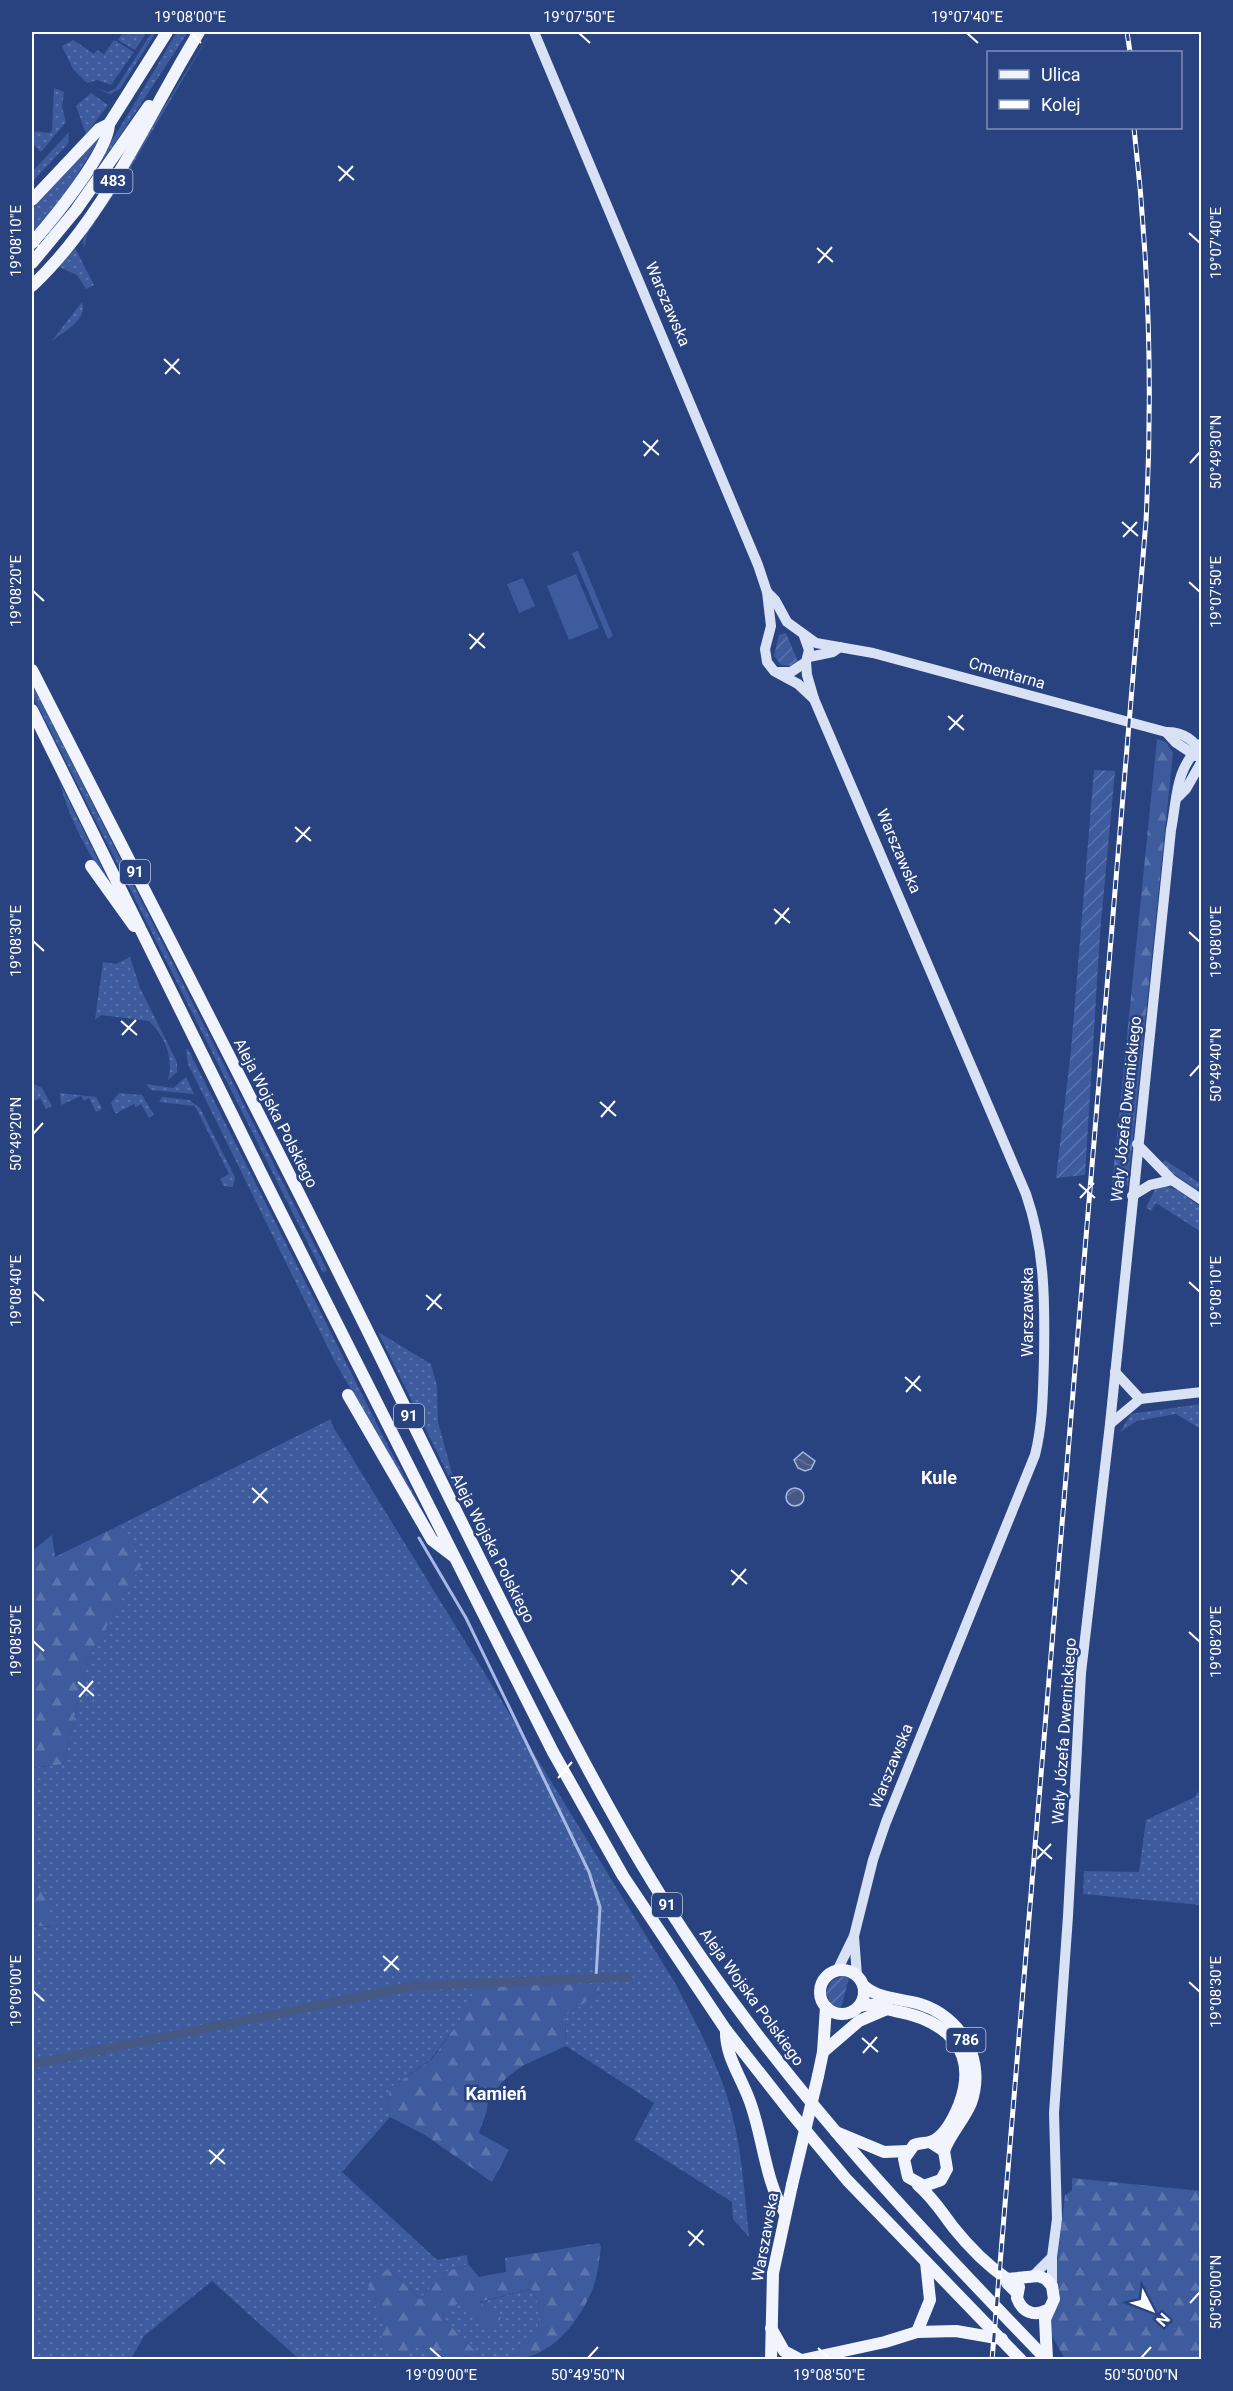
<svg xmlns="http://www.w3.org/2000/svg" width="1233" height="2391" viewBox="0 0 1233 2391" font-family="Roboto,sans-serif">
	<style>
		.grass { fill: url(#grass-dots) }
		.forest { fill: url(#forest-firs) }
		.garden { fill: url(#garden-furrows) }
		.pitch { fill: #3e5b9d }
		.water { fill: url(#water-waves); stroke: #a5bae6; stroke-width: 1.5 }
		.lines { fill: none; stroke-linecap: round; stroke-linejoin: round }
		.stream { stroke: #a5bae6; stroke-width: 3 }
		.canal { stroke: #465985; stroke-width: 9 }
		.secondary { stroke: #d9e2f5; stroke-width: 10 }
		.primary { stroke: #f1f4fd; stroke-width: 12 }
		.rail-casing { stroke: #fff; stroke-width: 5 }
		.rail { stroke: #294380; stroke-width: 3; stroke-dasharray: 9; stroke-linecap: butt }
		.primary-bridge { stroke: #f1f4fd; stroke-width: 12 }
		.ticks { fill: none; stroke: #fff; stroke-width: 2 }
		.labels { text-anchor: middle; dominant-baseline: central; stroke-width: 5; stroke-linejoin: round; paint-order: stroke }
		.shield { fill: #294380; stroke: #bfc7d9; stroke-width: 1.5 }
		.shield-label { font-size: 15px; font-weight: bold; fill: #fff }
		.street-label { font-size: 16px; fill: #fff; stroke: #294380 }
		.neighbourhood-label { font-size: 18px; font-weight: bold; fill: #fff; stroke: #294380 }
		.neatline { fill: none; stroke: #fff; stroke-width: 2 }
		.ticks-label { font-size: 15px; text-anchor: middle; fill: #fff }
	</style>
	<defs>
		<pattern id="grass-dots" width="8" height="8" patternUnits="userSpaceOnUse" patternTransform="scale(1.5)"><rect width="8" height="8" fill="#3e5b9d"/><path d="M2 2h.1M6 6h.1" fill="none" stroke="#5b74ac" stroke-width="1.8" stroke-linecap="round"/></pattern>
		<pattern id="forest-firs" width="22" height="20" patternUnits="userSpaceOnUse" patternTransform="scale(1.5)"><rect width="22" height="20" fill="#3e5b9d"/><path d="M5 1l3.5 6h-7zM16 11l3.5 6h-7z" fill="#5b74ac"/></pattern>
		<pattern id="garden-furrows" width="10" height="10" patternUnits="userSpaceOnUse" patternTransform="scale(1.5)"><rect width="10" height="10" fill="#3e5b9d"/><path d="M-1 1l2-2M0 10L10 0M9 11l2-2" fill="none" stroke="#5b74ac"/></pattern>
		<pattern id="water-waves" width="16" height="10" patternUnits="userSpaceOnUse" patternTransform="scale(1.5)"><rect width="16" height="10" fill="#465985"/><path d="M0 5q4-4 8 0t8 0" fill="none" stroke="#627297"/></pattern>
	</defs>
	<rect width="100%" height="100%" fill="#294380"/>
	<!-- grass -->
	<g class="grass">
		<polygon points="123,32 147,32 135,50 118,40"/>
		<polygon points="152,32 156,32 120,89 110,94 95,88 108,92 116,88"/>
		<path d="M 177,32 L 188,32 C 138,108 90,185 32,255 L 32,251 C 89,185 132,107 177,32 Z"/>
		<polygon points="211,32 121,184 87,234 84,248 83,241 86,232"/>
		<polygon points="73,40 94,54 97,50 104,54 114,40 134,52 111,85 97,80 87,83 73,69 62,46"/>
		<polygon points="54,88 64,92 62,107 66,122 41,152 32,143 32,131 50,133 52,130"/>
		<polygon points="91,93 108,105 86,134 76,106"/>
		<polygon points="105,129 68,190 32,235 32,209"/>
		<polygon points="69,132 68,144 32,182 32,172"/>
		<polygon points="75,248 94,285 86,289 77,275 59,267"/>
		<path d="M 82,302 C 88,321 64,331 51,342 Z"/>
		<polygon points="32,683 327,1270 323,1273 32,694"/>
		<path d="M 60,783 L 115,894 C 92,860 70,823 60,783 Z"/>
		<path d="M 130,957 L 140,988 L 177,1062 L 177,1072 L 168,1080 C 174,1059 165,1036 149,1021 L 101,1015 L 95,1020 L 103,962 L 116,964 Z"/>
		<polygon points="188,1049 382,1434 438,1540 334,1360 188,1064 186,1050"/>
		<polygon points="186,1077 194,1094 151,1090 146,1084 173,1088"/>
		<polygon points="32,1083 42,1088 52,1106 46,1109 40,1098 34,1101"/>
		<polygon points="60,1093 96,1097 102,1109 96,1112 89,1098 84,1101 81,1096 61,1105"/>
		<polygon points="119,1093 142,1095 154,1115 149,1118 141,1104 136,1107 134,1104 115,1114 111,1103"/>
		<polygon points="162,1097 189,1100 200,1108 235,1177 233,1187 224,1186 220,1179 229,1174 195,1106 159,1102"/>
		<polygon points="1165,1160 1201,1184 1201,1189 1196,1189 1161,1165"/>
		<polygon points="1166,1186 1177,1190 1201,1207 1201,1232 1156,1203 1151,1211 1146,1207 1156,1188"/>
		<polygon points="378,1332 431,1364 437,1386 438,1422 458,1495"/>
		<polygon points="1201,1404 1201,1424 1199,1428 1176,1414 1137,1421 1120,1432 1131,1414"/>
		<path d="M 331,1419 L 332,1425 L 675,1983 C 693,2017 711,2051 724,2087 C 741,2135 744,2187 749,2237 L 733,2219 L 732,2202 L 634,2140 L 654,2103 L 566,2046 L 565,2016 L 600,1992 L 479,1985 L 460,2020 L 431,2059 L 390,2088 L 386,2105 L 390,2117 L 342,2172 L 437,2260 L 467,2255 L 468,2264 L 445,2272 L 420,2299 L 389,2269 L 384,2314 L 389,2324 L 437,2359 L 299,2359 L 212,2281 L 144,2336 L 131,2359 L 32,2359 L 32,1925 L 52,1927 L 44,1893 L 32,1884 L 32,1768 L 63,1764 L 88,1660 L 140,1566 L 120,1525 Z"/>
		<polygon points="1201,1786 1201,1905 1083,1894 1084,1871 1139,1872 1146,1820 1195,1797"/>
		<polygon points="531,2289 539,2305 538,2333 511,2359 483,2359 442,2317 458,2302 478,2303"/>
	</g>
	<!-- forest -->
	<g class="forest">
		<polygon points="1157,739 1166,742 1173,753 1128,1186 1112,1185"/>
		<polygon points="120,1525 141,1565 88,1660 63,1764 32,1768 32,1551 52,1535 55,1557"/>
		<polygon points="32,1884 44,1893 53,1927 32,1925"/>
		<polygon points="478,1985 599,1985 600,1992 565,2016 566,2046 524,2065 507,2077 488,2099 487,2110 479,2133 509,2150 492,2182 425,2135 390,2117 386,2105 390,2088 432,2059 460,2020"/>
		<polygon points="1072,2178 1201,2191 1201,2359 1065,2359 1049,2331 1065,2195 1072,2191"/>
		<path d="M 599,2243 L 601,2246 C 599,2260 598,2275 593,2288 C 580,2321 550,2360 511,2359 L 538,2333 L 539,2305 L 531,2289 L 479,2302 L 501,2318 L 493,2330 L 458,2303 L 442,2317 L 483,2359 L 469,2359 L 466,2356 C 449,2368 430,2355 416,2346 L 398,2357 L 381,2341 L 382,2327 L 388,2324 L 384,2315 L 379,2315 L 367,2281 L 389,2269 L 420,2299 L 445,2272 L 468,2264 L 479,2277 L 506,2272 L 505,2258 Z"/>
	</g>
	<!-- garden -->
	<g class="garden">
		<polygon points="786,633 798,662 792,666 781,665 774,656 779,635"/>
		<polygon points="1094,770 1115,771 1100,934 1085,1175 1056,1178 1071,1050"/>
		<polygon points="842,1976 849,1978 841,2008 831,2004 826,1993 831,1981"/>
	</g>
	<!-- pitch -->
	<g class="pitch">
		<polygon points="578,551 613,636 608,639 572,553"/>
		<polygon points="576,574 599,628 569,640 547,586"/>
		<polygon points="523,578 535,606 519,613 507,584"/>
	</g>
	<!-- water -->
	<g class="water">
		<polygon points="803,1452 815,1461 811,1469 805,1471 798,1468 794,1460"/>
		<circle cx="795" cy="1497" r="9"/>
	</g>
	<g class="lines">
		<!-- stream -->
		<polyline class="stream" points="419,1538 466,1618 589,1872 600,1907 596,1978"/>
		<!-- canal -->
		<polyline class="canal" points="32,2064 413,1986 628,1977"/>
		<!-- secondary -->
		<g class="secondary">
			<polyline points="534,32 758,565 767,592 771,626 765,649 767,662 774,671 798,684 814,699"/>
			<path d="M 767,592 L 775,600 L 787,622 L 816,643 L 873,653 L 1166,732 C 1182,731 1197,741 1202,756"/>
			<polyline points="809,657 833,652 840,647"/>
			<path d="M 806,662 L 807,675 L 814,699 L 1026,1194 C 1045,1249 1045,1301 1044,1358 C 1043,1391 1043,1423 1035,1455 L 886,1822 L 873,1860 L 854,1936 L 837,1971"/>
			<polyline points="778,672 791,672 806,662 809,650 804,636"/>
			<polyline points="1166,732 1175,742 1196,756"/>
			<polyline points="1177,798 1186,789 1202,761"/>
			<polyline points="1137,1144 1172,1180 1202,1200"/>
			<polyline points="1132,1196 1150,1185 1172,1180"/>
			<polyline points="1115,1372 1140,1399 1202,1392"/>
			<polyline points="1110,1424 1140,1399"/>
			<polyline points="854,1936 857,1976"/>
			<polyline points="1033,2276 1052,2257"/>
			<path d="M 1052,2286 L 1052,2257 L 1057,2219 L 1054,2113 L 1068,1916 L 1081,1673 L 1110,1424 L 1171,830 C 1178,794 1174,772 1202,743"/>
		</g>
		<!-- primary -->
		<g class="primary">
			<polyline points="32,200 99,129 109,124 167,32"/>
			<path d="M 32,243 C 52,220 108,153 109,124"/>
			<polyline points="32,263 76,210 149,106"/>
			<path d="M 32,286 C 107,215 146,118 199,32"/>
			<path d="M 32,670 C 148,898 266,1124 379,1354 C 434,1467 490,1581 548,1693 C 595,1784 644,1875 703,1960 C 806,2109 922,2231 1047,2360"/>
			<polyline points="32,710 262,1175 553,1752 623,1876 726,2030 792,2114 847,2180 1021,2360"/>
			<polyline points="91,866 134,926"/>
			<polyline points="348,1395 432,1540 453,1556"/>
			<circle cx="842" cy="1992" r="22"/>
			<path d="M 864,1986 C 880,2000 901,1998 920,2004 C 962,2017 986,2061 971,2103 C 964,2120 950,2134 944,2151"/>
			<path d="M 860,2006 C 875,2002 882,2008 895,2011 C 946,2020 980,2050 959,2105 C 954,2117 947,2132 936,2139 C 930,2144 921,2142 914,2145 L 904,2159 L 908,2177 L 924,2186 L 941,2180 L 947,2169 L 944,2151 L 930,2142"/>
			<path d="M 726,2030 C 725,2055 740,2075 749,2099 C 763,2135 765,2182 785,2213"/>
			<polyline points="823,2052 859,2021 887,2009"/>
			<polyline points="818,2076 823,2052 826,2007"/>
			<polyline points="836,2132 884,2152 908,2151"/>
			<path d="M 918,2185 C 934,2199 941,2211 953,2227 C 969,2247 987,2265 1007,2279 L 1007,2283 L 1017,2293"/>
			<polyline points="1007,2279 1038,2276 1046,2279 1052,2286 1054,2299 1045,2319 1047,2359"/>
			<path d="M 1019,2287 L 1017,2298 C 1022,2312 1034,2317 1047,2310"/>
			<polyline points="771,2328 784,2351 801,2360"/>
			<polyline points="917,2332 930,2300 926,2262"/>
			<polyline points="771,2360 773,2273 792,2185"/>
			<polyline points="802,2360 885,2342 917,2332 956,2331 1002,2339"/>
		</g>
		<!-- rail casing -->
		<g class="rail-casing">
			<g id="rail">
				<polyline points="1127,32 1130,52"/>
				<path d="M 992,2360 L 1146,521 C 1153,389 1149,259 1134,128"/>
			</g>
		</g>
		<!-- rail -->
		<use href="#rail" class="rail"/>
		<!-- primary-bridge -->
		<polyline class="primary-bridge" points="792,2185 818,2076"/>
	</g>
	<!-- ticks -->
	<path class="ticks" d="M 190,33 L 201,43M 579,33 L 590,43M 967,33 L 978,43M 338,166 L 354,180M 339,181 L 353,166M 1189,233 L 1200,243M 33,241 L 44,251M 817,248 L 833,262M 818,263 L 832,247M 164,359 L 180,374M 165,374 L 179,359M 643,441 L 659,455M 644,456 L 658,440M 1190,463 L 1200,452M 1122,522 L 1138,536M 1123,537 L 1137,522M 1189,582 L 1200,592M 33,591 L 44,601M 469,634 L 485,648M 470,649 L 484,633M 948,716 L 964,730M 949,730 L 963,715M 295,827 L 311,841M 296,842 L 310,827M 774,909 L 790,923M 775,924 L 789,908M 1189,932 L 1200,942M 33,941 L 44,951M 121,1021 L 137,1035M 122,1035 L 136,1020M 1190,1076 L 1200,1065M 600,1102 L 616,1116M 601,1117 L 615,1101M 33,1134 L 43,1123M 1079,1184 L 1095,1198M 1080,1198 L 1094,1183M 1189,1282 L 1200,1292M 33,1291 L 44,1301M 426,1295 L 442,1309M 427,1310 L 441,1294M 905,1377 L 921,1391M 906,1392 L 920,1376M 252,1488 L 268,1503M 253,1503 L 267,1488M 731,1570 L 747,1584M 732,1585 L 746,1569M 1189,1632 L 1200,1642M 33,1641 L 44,1651M 78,1682 L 94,1696M 79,1697 L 93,1681M 557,1763 L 573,1777M 558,1778 L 572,1762M 1036,1845 L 1052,1859M 1037,1859 L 1051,1844M 383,1956 L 399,1970M 384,1971 L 398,1956M 1189,1982 L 1200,1992M 33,1991 L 44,2001M 862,2038 L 878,2052M 863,2053 L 877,2037M 209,2150 L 225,2164M 210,2164 L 224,2149M 688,2231 L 704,2245M 689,2246 L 703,2230M 1190,2303 L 1200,2292M 430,2348 L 441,2358M 818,2348 L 829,2358M 588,2358 L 598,2347M 1141,2358 L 1151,2347"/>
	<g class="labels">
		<!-- shield labels -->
		<g class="shield">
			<rect x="93.5" y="169" width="39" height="24" rx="4.5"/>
			<rect x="120" y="860" width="30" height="24" rx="4.5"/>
			<rect x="394" y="1404" width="30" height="24" rx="4.5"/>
			<rect x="652" y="1893" width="30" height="24" rx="4.5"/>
			<rect x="946.5" y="2028" width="39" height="24" rx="4.5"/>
		</g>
		<g class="shield-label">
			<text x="113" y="181">483</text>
			<text x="135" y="872">91</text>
			<text x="409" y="1416">91</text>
			<text x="667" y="1905">91</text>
			<text x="966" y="2040">786</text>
		</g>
		<!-- street labels -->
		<g class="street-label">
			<text transform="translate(668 304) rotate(67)">Warszawska</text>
			<text transform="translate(1007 673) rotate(16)">Cmentarna</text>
			<text transform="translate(899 851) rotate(67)">Warszawska</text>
			<text transform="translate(1126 1109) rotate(-84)">Wały Józefa Dwernickiego</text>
			<text transform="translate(276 1113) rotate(63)">Aleja Wojska Polskiego</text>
			<text transform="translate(1027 1312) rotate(-90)">Warszawska</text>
			<text transform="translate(493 1548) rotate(63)">Aleja Wojska Polskiego</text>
			<text transform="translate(1064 1731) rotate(-86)">Wały Józefa Dwernickiego</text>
			<text transform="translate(891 1766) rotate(-68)">Warszawska</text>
			<text transform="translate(752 1997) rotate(54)">Aleja Wojska Polskiego</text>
			<text transform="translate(765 2237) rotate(-80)">Warszawska</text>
		</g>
		<!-- neighbourhood labels -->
		<g class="neighbourhood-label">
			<text x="939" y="1477">Kule</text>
			<text x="496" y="2093">Kamień</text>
		</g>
	</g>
	<!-- border -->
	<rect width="1233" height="2391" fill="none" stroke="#294380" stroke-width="66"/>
	<!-- legend -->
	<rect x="987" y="51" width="195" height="78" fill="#294380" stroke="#7f8eb3" stroke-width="1.5"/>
	<rect x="999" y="70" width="30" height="9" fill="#f1f4fd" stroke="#7f8eb3" stroke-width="1.5"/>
	<text x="1041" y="81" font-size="18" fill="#ffffff">Ulica</text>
	<rect x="999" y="100" width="30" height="9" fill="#ffffff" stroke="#7f8eb3" stroke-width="1.5"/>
	<text x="1041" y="111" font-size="18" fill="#ffffff">Kolej</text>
	<!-- north arrow -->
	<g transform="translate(1152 2310) rotate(132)" stroke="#294380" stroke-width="4.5" paint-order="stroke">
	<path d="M0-4.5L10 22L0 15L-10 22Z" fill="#ffffff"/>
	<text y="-9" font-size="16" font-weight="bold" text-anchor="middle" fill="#ffffff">N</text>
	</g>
	<rect x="33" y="33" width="1167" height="2325" class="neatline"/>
	<g class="ticks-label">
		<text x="190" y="22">19°08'00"E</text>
		<text x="579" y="22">19°07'50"E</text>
		<text x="967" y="22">19°07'40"E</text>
		<text transform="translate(16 241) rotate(-90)" y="5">19°08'10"E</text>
		<text transform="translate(1216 243) rotate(-90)" y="5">19°07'40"E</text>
		<text transform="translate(1216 452) rotate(-90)" y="5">50°49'30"N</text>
		<text transform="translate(16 591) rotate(-90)" y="5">19°08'20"E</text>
		<text transform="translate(1216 592) rotate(-90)" y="5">19°07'50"E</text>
		<text transform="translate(16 941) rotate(-90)" y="5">19°08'30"E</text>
		<text transform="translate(1216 942) rotate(-90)" y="5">19°08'00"E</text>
		<text transform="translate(1216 1065) rotate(-90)" y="5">50°49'40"N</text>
		<text transform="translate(16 1134) rotate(-90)" y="5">50°49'20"N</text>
		<text transform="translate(16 1291) rotate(-90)" y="5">19°08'40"E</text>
		<text transform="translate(1216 1292) rotate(-90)" y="5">19°08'10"E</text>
		<text transform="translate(16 1641) rotate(-90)" y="5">19°08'50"E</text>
		<text transform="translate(1216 1642) rotate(-90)" y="5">19°08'20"E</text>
		<text transform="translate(16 1991) rotate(-90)" y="5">19°09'00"E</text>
		<text transform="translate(1216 1992) rotate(-90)" y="5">19°08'30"E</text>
		<text transform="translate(1216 2292) rotate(-90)" y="5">50°50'00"N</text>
		<text x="441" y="2380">19°09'00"E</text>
		<text x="588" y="2380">50°49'50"N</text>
		<text x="829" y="2380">19°08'50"E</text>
		<text x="1141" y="2380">50°50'00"N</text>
	</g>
</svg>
